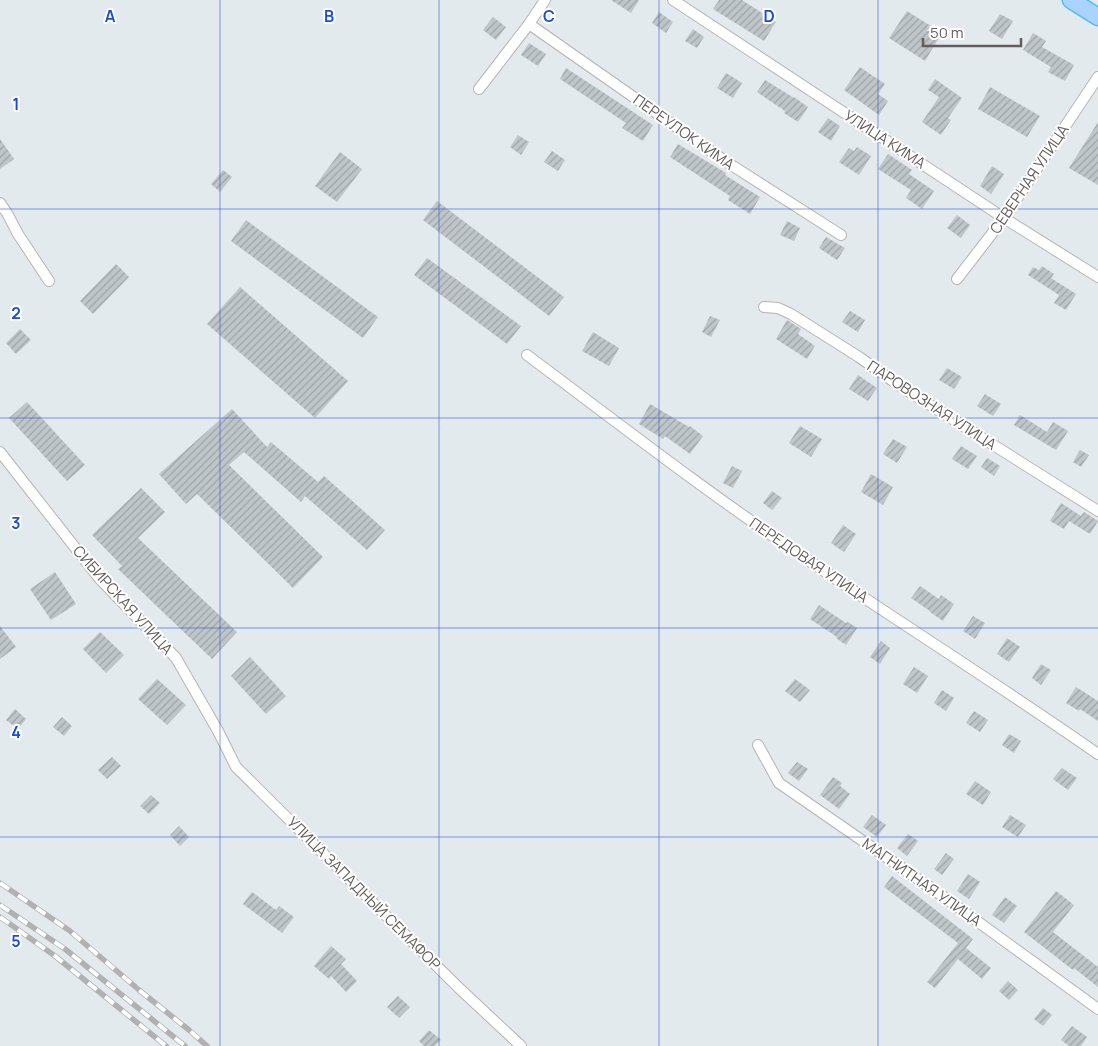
<svg xmlns="http://www.w3.org/2000/svg" width="1098" height="1046" viewBox="0 0 1098 1046" font-family="Manrope,sans-serif">
	<style>
		.building { fill: url(#building-hatch) }
		.lines { fill: none; stroke-linecap: round; stroke-linejoin: round }
		.minor-casing { stroke: #b9b3b1; stroke-width: 12 }
		.primary-casing { stroke: #56b9f5; stroke-width: 19 }
		.minor { stroke: #fff; stroke-width: 10 }
		.primary { stroke: #a8d4ff; stroke-width: 16 }
		.rail-casing { stroke: #b2b0b0; stroke-width: 5.5 }
		.rail { stroke: #fff; stroke-width: 4; stroke-dasharray: 11; stroke-linecap: butt }
		.grid { fill: none; stroke: #1d4ed8; stroke-width: 1; stroke-opacity: 0.55 }
		.labels { text-anchor: middle; dominant-baseline: central; stroke-width: 4; stroke-linejoin: round; paint-order: stroke }
		.street-label { font-size: 15px; fill: #645d5b; stroke: #fff }
		.grid-label { font-size: 16px; text-anchor: middle; font-weight: bold; fill: #1d4ed8; stroke: #fff; stroke-width: 4; stroke-linejoin: round; paint-order: stroke }
	</style>
	<defs>
		<pattern id="building-hatch" width="6" height="6" patternUnits="userSpaceOnUse" patternTransform="scale(1.25)"><rect width="6" height="6" fill="#bfc6c9"/><path d="M-1 1l2-2M0 6l6-6M5 7l2-2" fill="none" stroke="#9fa4a6"/></pattern>
	</defs>
	<rect width="100%" height="100%" fill="#e3eaee"/>
	<!-- building -->
	<g class="building">
		<polygon points="611,0 639,0 631,13"/>
		<polygon points="719,0 742,0 776,22 764,41 713,9"/>
		<polygon points="907,11 942,33 925,61 889,38"/>
		<polygon points="659,12 673,22 666,33 652,23"/>
		<polygon points="1000,14 1013,21 1002,39 989,31"/>
		<polygon points="493,17 506,27 496,40 483,30"/>
		<polygon points="693,29 704,37 697,48 685,41"/>
		<polygon points="1033,33 1046,41 1042,47 1074,65 1065,81 1048,72 1051,67 1023,50"/>
		<polygon points="529,43 546,54 538,66 521,55"/>
		<polygon points="860,67 885,84 878,94 888,101 879,115 844,90"/>
		<polygon points="566,68 653,125 643,141 622,128 626,123 560,79"/>
		<polygon points="726,73 742,83 733,98 717,88"/>
		<polygon points="935,79 962,98 948,118 951,120 941,135 922,122 939,97 928,90"/>
		<polygon points="765,80 794,98 794,97 808,107 798,122 784,113 785,111 757,92"/>
		<polygon points="990,87 1040,116 1027,137 978,109"/>
		<polygon points="828,118 840,126 831,141 818,132"/>
		<polygon points="1098,122 1098,185 1069,168"/>
		<polygon points="518,135 529,142 521,155 510,147"/>
		<polygon points="0,139 14,159 0,169"/>
		<polygon points="678,144 726,173 725,175 760,197 750,214 728,200 730,196 670,157"/>
		<polygon points="857,147 871,156 859,175 839,162 849,148 854,151"/>
		<polygon points="552,151 565,160 558,171 544,162"/>
		<polygon points="340,152 362,169 337,202 315,186"/>
		<polygon points="888,154 912,170 909,174 934,191 922,209 906,198 911,190 878,169"/>
		<polygon points="992,166 1004,174 991,194 980,186"/>
		<polygon points="223,170 232,177 220,192 211,184"/>
		<polygon points="437,201 564,297 549,316 423,220"/>
		<polygon points="957,215 970,225 961,238 947,228"/>
		<polygon points="246,220 378,317 363,338 231,241"/>
		<polygon points="787,221 800,228 794,241 780,235"/>
		<polygon points="826,237 845,248 837,260 819,248"/>
		<polygon points="427,258 521,326 507,344 414,275"/>
		<polygon points="116,264 129,277 93,314 80,301"/>
		<polygon points="1042,266 1054,274 1051,278 1076,294 1066,310 1054,303 1059,295 1028,275 1033,267 1039,270"/>
		<polygon points="240,287 348,381 315,418 207,324"/>
		<polygon points="850,311 865,320 858,332 842,322"/>
		<polygon points="710,316 720,320 711,337 702,332"/>
		<polygon points="787,320 801,329 798,334 815,346 807,359 776,339"/>
		<polygon points="20,329 31,340 16,354 6,343"/>
		<polygon points="593,332 619,348 609,366 582,351"/>
		<polygon points="947,368 962,377 954,389 939,380"/>
		<polygon points="858,375 877,388 868,401 849,389"/>
		<polygon points="985,394 1001,404 993,416 977,406"/>
		<polygon points="27,402 85,465 67,481 9,418"/>
		<polygon points="650,404 689,427 690,426 703,436 690,454 665,436 663,439 639,424"/>
		<polygon points="232,409 267,447 271,442 318,482 324,476 385,530 367,550 305,496 301,502 244,452 229,465 323,557 293,588 197,494 186,504 159,474"/>
		<polygon points="1020,415 1047,432 1053,422 1068,431 1056,450 1014,425"/>
		<polygon points="800,426 822,439 811,457 789,443"/>
		<polygon points="893,439 907,447 897,463 883,454"/>
		<polygon points="961,446 977,456 968,469 952,459"/>
		<polygon points="1080,450 1089,455 1081,467 1073,462"/>
		<polygon points="987,458 1000,466 994,476 981,467"/>
		<polygon points="732,466 742,471 733,488 723,483"/>
		<polygon points="871,474 893,487 883,505 861,492"/>
		<polygon points="141,488 165,512 138,538 237,632 212,659 118,569 122,566 92,535"/>
		<polygon points="772,491 782,498 772,510 763,503"/>
		<polygon points="1061,503 1081,516 1084,512 1098,521 1090,534 1069,521 1064,529 1050,521"/>
		<polygon points="843,525 856,534 844,552 831,543"/>
		<polygon points="55,572 76,604 51,620 30,589"/>
		<polygon points="920,586 939,599 941,595 954,604 943,621 930,612 930,611 911,598"/>
		<polygon points="819,605 846,623 848,622 857,628 846,645 836,638 837,637 810,619"/>
		<polygon points="973,616 985,623 975,639 963,631"/>
		<polygon points="0,626 16,647 0,659"/>
		<polygon points="100,632 124,655 106,673 83,649"/>
		<polygon points="1007,638 1020,647 1009,662 997,654"/>
		<polygon points="881,641 890,648 880,664 870,657"/>
		<polygon points="250,657 286,696 266,714 231,676"/>
		<polygon points="1041,664 1051,670 1041,685 1032,678"/>
		<polygon points="914,667 928,676 917,693 903,684"/>
		<polygon points="157,679 186,705 167,725 138,699"/>
		<polygon points="795,679 810,690 800,702 785,691"/>
		<polygon points="1076,687 1098,701 1098,721 1080,709 1079,711 1066,703"/>
		<polygon points="942,690 954,698 946,711 934,703"/>
		<polygon points="15,709 26,719 18,729 6,720"/>
		<polygon points="974,711 988,720 980,732 966,723"/>
		<polygon points="62,717 72,726 64,736 53,727"/>
		<polygon points="1009,734 1021,741 1014,753 1002,745"/>
		<polygon points="112,757 121,766 107,779 98,770"/>
		<polygon points="797,762 808,769 799,781 788,773"/>
		<polygon points="1062,768 1077,778 1068,790 1053,779"/>
		<polygon points="833,777 842,783 840,786 850,794 839,809 820,795"/>
		<polygon points="975,781 991,792 983,805 966,794"/>
		<polygon points="151,795 160,803 149,814 140,806"/>
		<polygon points="872,815 886,825 877,837 863,827"/>
		<polygon points="1010,815 1026,825 1018,837 1002,827"/>
		<polygon points="179,826 189,837 180,846 170,835"/>
		<polygon points="908,834 918,841 907,856 897,848"/>
		<polygon points="946,853 954,859 942,875 934,869"/>
		<polygon points="968,874 980,882 969,899 957,891"/>
		<polygon points="892,876 973,939 966,948 991,968 982,979 958,959 935,988 927,982 958,943 884,887"/>
		<polygon points="1056,891 1074,905 1053,932 1098,967 1098,987 1074,968 1073,970 1024,932"/>
		<polygon points="252,892 276,910 279,906 294,917 282,933 243,904"/>
		<polygon points="1005,897 1017,906 1004,923 992,915"/>
		<polygon points="331,946 346,959 341,964 357,981 346,992 331,976 329,979 314,966"/>
		<polygon points="1008,981 1018,990 1009,1000 999,991"/>
		<polygon points="398,996 410,1007 399,1018 387,1007"/>
		<polygon points="1043,1008 1052,1015 1043,1026 1034,1019"/>
		<polygon points="1072,1026 1087,1037 1081,1046 1069,1046 1061,1040"/>
		<polygon points="429,1030 441,1040 435,1046 424,1046 419,1041"/>
	</g>
	<g class="lines">
		<!-- minor casing -->
		<g class="minor-casing">
			<g id="minor">
				<polyline points="673,0 1004,218 1098,277"/>
				<polyline points="529,24 725,161 841,235"/>
				<polyline points="479,89 529,24 545,0"/>
				<polyline points="0,203 7,213 18,234 49,281"/>
				<polyline points="957,279 1004,218 1098,77"/>
				<polyline points="764,307 778,308 791,314 859,357 900,386 1098,511"/>
				<path d="M 527,355 C 618,423 708,493 802,556 C 900,623 1001,686 1098,754"/>
				<polyline points="0,452 99,578 176,658 218,731 236,767 459,988 521,1046"/>
				<polyline points="758,745 779,783 944,897 1098,1009"/>
			</g>
		</g>
		<!-- primary casing -->
		<g class="primary-casing">
			<polyline id="primary" points="1071,0 1098,17"/>
		</g>
		<!-- minor -->
		<use href="#minor" class="minor"/>
		<!-- primary -->
		<use href="#primary" class="primary"/>
		<!-- rail casing -->
		<g class="rail-casing">
			<g id="rail">
				<polyline points="0,883 70,931 139,990 189,1030 207,1046"/>
				<polyline points="0,905 65,949 185,1046"/>
				<polyline points="0,917 55,956 166,1046"/>
			</g>
		</g>
		<!-- rail -->
		<use href="#rail" class="rail"/>
	</g>
	<!-- grid -->
	<path class="grid" d="M 220,0 L 220,1046M 439,0 L 439,1046M 659,0 L 659,1046M 878,0 L 878,1046M 0,209 L 1098,209M 0,418 L 1098,418M 0,628 L 1098,628M 0,837 L 1098,837"/>
	<g class="labels">
		<!-- street labels -->
		<g class="street-label">
			<text transform="translate(684 132) rotate(35)">ПЕРЕУЛОК КИМА</text>
			<text transform="translate(885 139) rotate(33)">УЛИЦА КИМА</text>
			<text transform="translate(1029 179) rotate(-56)">СЕВЕРНАЯ УЛИЦА</text>
			<text transform="translate(932 405) rotate(33)">ПАРОВОЗНАЯ УЛИЦА</text>
			<text transform="translate(809 560) rotate(34)">ПЕРЕДОВАЯ УЛИЦА</text>
			<text transform="translate(123 600) rotate(48)">СИБИРСКАЯ УЛИЦА</text>
			<text transform="translate(922 882) rotate(35)">МАГНИТНАЯ УЛИЦА</text>
			<text transform="translate(364 893) rotate(45)">УЛИЦА ЗАПАДНЫЙ СЕМАФОР</text>
		</g>
	</g>
	<g class="grid-label">
		<text x="110" y="22">A</text>
		<text x="329" y="22">B</text>
		<text x="549" y="22">C</text>
		<text x="769" y="22">D</text>
		<text x="16" y="110">1</text>
		<text x="16" y="319">2</text>
		<text x="16" y="529">3</text>
		<text x="16" y="738">4</text>
		<text x="16" y="947">5</text>
	</g>
	<!-- scale -->
	<path d="M923 38v8h98v-8" fill="none" stroke="#645d5b" stroke-width="2.5"/>
	<text x="930" y="38" font-size="15" fill="#645d5b" stroke="#ffffff" stroke-width="4" paint-order="stroke">50 m</text>
</svg>
